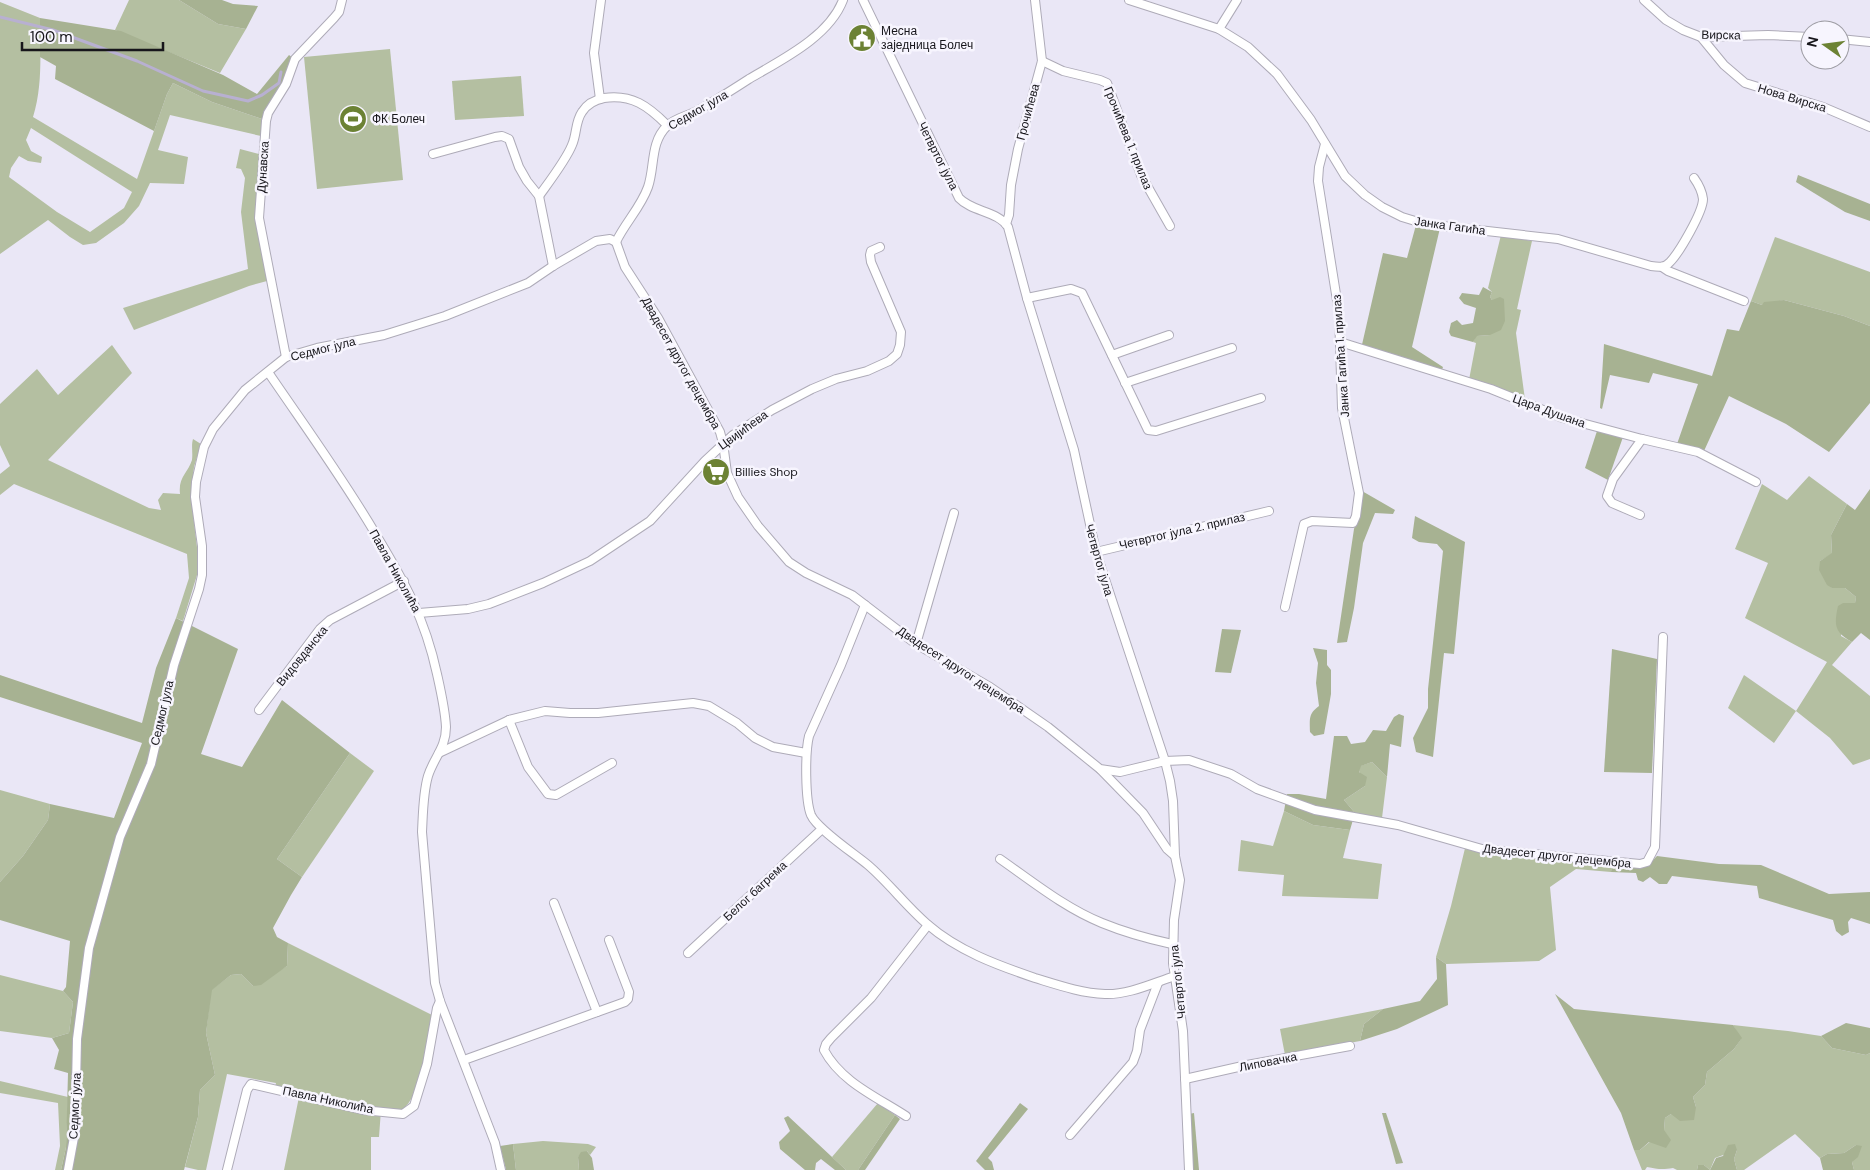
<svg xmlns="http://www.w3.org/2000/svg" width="1870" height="1170" viewBox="0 0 1870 1170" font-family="'DM Sans',sans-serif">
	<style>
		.green { fill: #b4bfa1; fill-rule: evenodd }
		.forest { fill: #a7b292 }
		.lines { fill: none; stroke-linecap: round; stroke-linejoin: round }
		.stream { stroke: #b8b0d1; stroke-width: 3 }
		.street-casing { stroke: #aeabb8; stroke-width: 10 }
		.street { stroke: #fff; stroke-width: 8 }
		.labels { text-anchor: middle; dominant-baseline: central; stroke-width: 5; stroke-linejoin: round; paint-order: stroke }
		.poi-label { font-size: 12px; fill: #17161b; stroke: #f7f5fe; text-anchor: start }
		.street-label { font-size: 12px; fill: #17161b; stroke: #f7f5fe }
	</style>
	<rect width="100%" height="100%" fill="#eae7f6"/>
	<!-- green -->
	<g class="green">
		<polygon points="129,0 179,0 218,24 246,29 220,73 115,30"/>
		<path d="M 0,2 L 40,18 C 40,51 43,85 33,117 L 137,179 L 167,94 L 173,83 L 212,102 L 262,119 L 261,136 L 170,115 L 158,150 L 188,157 L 184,184 L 150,183 L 139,206 L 124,223 L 96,243 L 83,245 L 70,237 L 48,220 L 0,254 ZM 31,128 L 132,192 L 124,208 L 90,232 L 57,212 L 9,177 L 11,168 L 19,156 L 28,161 L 41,163 L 42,157 L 31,151 L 26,140 Z"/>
		<polygon points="390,49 403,180 317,189 304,57"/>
		<polygon points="521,76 524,116 455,120 452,81"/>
		<polygon points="240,149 259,154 255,219 267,281 249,286 134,330 123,308 248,269 241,212 245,178 241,169 236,168"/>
		<polygon points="1501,235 1532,241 1517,309 1521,310 1516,333 1526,407 1468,385 1476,343 1473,342 1476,336 1490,335 1492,300 1490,297 1492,292 1488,288"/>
		<polygon points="1775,237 1870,272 1870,326 1844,316 1784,300 1762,305 1751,301"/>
		<path d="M 112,345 L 132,373 L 48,460 L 149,508 L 161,510 L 158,500 L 163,493 L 180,494 C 178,477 188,473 192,460 C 193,452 191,446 193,439 L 201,444 L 194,467 L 191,496 L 197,547 L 197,575 L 183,621 L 176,618 L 189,578 L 187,554 L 14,484 L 0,495 L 0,474 L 10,466 L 0,445 L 0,404 L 37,369 L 58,395 Z"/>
		<polygon points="1809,476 1847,504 1831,535 1832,554 1820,561 1832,588 1845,588 1856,597 1855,604 1843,603 1841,636 1852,642 1832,665 1870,696 1870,759 1853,765 1830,738 1796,711 1774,743 1728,708 1744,675 1796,711 1827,662 1745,618 1768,563 1735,549 1762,484 1787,500"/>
		<polygon points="350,753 374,771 302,877 277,859"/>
		<polygon points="1372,762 1387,777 1382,818 1355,813 1344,800 1365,786 1359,771 1360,766"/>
		<polygon points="0,790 50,804 48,820 23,856 0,882"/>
		<polygon points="1284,811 1313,825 1350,830 1343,858 1382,864 1378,899 1282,896 1284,875 1238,871 1241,840 1273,846"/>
		<polygon points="1467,840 1483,846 1547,854 1548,860 1612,864 1611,872 1576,869 1550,887 1556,950 1539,961 1446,964 1436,957 1451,906"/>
		<path d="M 288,943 L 432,1015 C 427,1041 423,1095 401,1111 L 381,1110 L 379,1137 L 371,1137 L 371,1170 L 284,1170 L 299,1097 L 274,1091 L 276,1083 L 227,1074 L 206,1170 L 198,1170 L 185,1167 L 198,1117 L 200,1090 L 215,1075 L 206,1033 L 211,990 L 231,975 L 241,974 L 253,986 L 287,966 Z"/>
		<polygon points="0,975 63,991 73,1002 69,1033 52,1038 0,1031"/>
		<polygon points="1383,1009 1364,1024 1360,1041 1285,1055 1280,1029"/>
		<path d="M 1733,1025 L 1788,1031 L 1821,1036 L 1832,1048 L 1866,1055 L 1870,1053 L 1870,1170 L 1854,1170 L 1852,1162 L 1856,1145 L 1844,1153 L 1827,1154 L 1820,1158 L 1795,1134 L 1744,1170 L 1737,1170 L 1734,1159 L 1737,1150 L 1715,1158 L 1710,1170 L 1704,1165 L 1698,1165 L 1697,1170 L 1677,1170 L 1673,1168 C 1662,1170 1657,1169 1647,1167 L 1645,1170 L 1642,1170 L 1634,1150 L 1640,1150 L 1664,1130 L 1665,1118 L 1671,1114 L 1696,1107 L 1693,1097 L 1705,1085 L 1707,1072 L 1734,1049 L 1741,1039 Z"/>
		<polygon points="0,1081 68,1097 66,1147 61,1170 55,1170 60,1146 58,1103 0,1093"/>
		<polygon points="878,1103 895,1115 858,1170 846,1170 832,1157"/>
		<polygon points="543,1141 588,1144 596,1147 590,1155 587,1151 578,1157 579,1170 516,1170 513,1144"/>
	</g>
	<!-- forest -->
	<g class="forest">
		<polygon points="179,0 222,0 233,4 258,6 246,29 218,24"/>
		<polygon points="40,18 121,31 223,75 257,94 289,55 293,58 282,89 268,106 262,119 212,102 173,83 167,94 154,131 55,79 56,66 40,57"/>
		<polygon points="1798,175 1870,204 1870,221 1845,212 1796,182"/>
		<polygon points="1416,225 1440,228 1412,347 1443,367 1440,375 1361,349 1383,253 1407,258"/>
		<polygon points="1483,287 1492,292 1490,297 1492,300 1500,297 1504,299 1505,321 1501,330 1490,335 1477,336 1473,342 1451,336 1449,332 1451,323 1457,320 1462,325 1473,323 1476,308 1464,304 1459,298 1462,293 1479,295"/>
		<polygon points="1784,300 1844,316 1870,326 1870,403 1829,452 1786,424 1729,396 1704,451 1677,444 1698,384 1653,373 1649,383 1610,375 1602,409 1600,408 1604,344 1712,376 1727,329 1739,331 1751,301 1762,305 1764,302"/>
		<polygon points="1597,431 1623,437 1608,480 1585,468"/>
		<path d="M 1870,489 L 1870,640 L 1861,633 L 1852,642 C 1834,632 1834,625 1838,606 L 1843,603 L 1855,603 L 1856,597 L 1845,588 L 1832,588 L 1827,585 L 1819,570 L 1820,561 L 1832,553 L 1831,535 L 1847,504 L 1855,510 Z"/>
		<polygon points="1362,491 1395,510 1393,514 1375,513 1363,543 1354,608 1347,642 1337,643 1354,529 1360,510"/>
		<polygon points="1415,516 1465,542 1454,654 1444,653 1433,757 1416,752 1413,738 1428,708 1428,689 1443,551 1437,544 1419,542 1412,538"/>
		<polygon points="176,618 238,649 201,754 242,767 282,700 350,753 277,859 302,877 291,895 273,928 277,937 288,943 287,966 261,985 253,986 241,974 231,975 212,990 206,1033 215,1075 200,1090 198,1117 184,1170 61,1170 66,1147 68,1073 54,1069 59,1050 52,1038 69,1033 73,1002 63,991 66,987 70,941 0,920 0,882 23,856 48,820 50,804 114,818 142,743 0,697 0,675 142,723 156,668"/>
		<polygon points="1222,629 1241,630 1231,673 1215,672"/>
		<path d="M 1313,648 L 1327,650 L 1327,665 L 1331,670 L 1331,694 L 1324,734 L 1314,736 L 1310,732 C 1310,719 1308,714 1319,706 L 1316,683 L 1318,663 Z"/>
		<polygon points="1612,649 1657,659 1652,773 1604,772"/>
		<polygon points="1399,714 1404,716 1401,747 1390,744 1387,777 1372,762 1361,766 1359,772 1367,777 1365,786 1344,800 1355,813 1350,830 1313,825 1284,811 1287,794 1299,794 1326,799 1334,736 1347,736 1351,744 1365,742 1373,730 1386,731 1394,717"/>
		<polygon points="1657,856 1719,864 1761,865 1829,894 1870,892 1870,924 1851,918 1848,922 1849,932 1842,936 1836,931 1833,920 1759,898 1757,886 1672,876 1667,884 1659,884 1650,877 1643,882 1638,880 1636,873 1611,872 1612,864 1649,864"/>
		<polygon points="1436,957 1446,964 1448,1005 1397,1029 1360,1041 1364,1024 1383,1009 1420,1001 1437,979"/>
		<polygon points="1555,994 1574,1009 1733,1025 1742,1038 1734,1049 1707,1072 1705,1085 1693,1097 1696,1107 1694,1120 1680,1121 1671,1114 1665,1118 1664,1130 1671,1140 1666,1148 1649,1142 1640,1150 1634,1150 1621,1113"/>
		<polygon points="1846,1023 1870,1028 1870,1053 1866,1055 1832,1048 1821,1036"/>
		<polygon points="1020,1103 1028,1109 988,1158 992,1162 994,1170 985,1170 976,1161"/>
		<polygon points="1194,1113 1199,1170 1193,1170 1189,1114"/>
		<polygon points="1382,1113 1386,1113 1403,1163 1396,1164"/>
		<polygon points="895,1115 900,1119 865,1170 858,1170"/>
		<polygon points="788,1116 846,1170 835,1170 821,1159 816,1163 815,1170 805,1170 780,1149 779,1142 790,1131 784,1118"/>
		<polygon points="513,1144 516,1170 506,1170 500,1146"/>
		<polygon points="1735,1144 1737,1150 1734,1159 1737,1170 1697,1170 1698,1165 1704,1165 1710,1170 1716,1158 1723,1156 1728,1145"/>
		<polygon points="1856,1145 1862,1146 1858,1157 1852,1162 1854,1170 1823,1170 1820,1158 1827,1154 1844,1153"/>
		<polygon points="587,1151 592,1158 594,1170 579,1170 578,1157 581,1152"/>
	</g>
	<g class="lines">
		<!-- stream -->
		<polyline class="stream" points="0,17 53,30 137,61 203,91 248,101 262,95 279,83 281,72"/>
		<!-- street casing -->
		<g class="street-casing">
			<g id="street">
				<path d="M 863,0 L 959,198 C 972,212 998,211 1008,227 L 1027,298 L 1074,450 L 1096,552 L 1165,761 L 1170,781 L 1173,801 L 1175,856 L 1180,880 L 1174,920 L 1173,963 L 1183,1031 L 1189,1170"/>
				<path d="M 1129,0 L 1219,29 L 1248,47 L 1277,74 L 1311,120 L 1345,176 L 1365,195 L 1382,207 L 1402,217 L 1425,224 L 1558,239 L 1651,266 C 1658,267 1665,268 1670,262 C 1679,253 1703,212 1703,199 C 1702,191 1699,185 1694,178"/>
				<polyline points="1644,0 1666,20 1683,30 1701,37 1768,35 1810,37"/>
				<polyline points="1219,29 1237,0"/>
				<polyline points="1701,37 1724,65 1745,83 1823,107 1870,127"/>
				<polyline points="1840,39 1870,42"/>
				<polyline points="1042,61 1063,71 1100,80 1107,83 1141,175 1170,226"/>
				<polyline points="600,99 594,53 601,0"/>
				<polyline points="433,154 495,137 502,136 509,139 519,167 527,181 539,196 553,266"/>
				<path d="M 539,196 C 549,182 566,160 572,145 C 577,134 575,122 582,112 C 587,104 594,100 604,98 C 632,94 648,106 667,125"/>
				<polyline points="1006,224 1009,215 1011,185 1018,149 1042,61 1035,0"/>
				<polyline points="616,242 625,267 658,318 720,432 723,443 727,473 738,497 758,526 789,562 806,573 852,595 916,644 990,687 1048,727 1100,769 1120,772 1165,761 1189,760 1231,774 1257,789 1315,810 1398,825 1482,849 1640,864 1647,862 1655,847 1663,637"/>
				<polyline points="1662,267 1668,271 1744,301"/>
				<polyline points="1027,298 1071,289 1082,293 1148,430 1156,431 1261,398"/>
				<polyline points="1340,342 1491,389 1563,418 1642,439 1698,452 1756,482"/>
				<polyline points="1112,355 1169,335"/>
				<polyline points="286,357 259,218 266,121 268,113 286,84 295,59 334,18 339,12 342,0"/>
				<path d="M 268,372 C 304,425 342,477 375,533 C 404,581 425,618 437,674 C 441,692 445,709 446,727 C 446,748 434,757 428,776 C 423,793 423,813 422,832 L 435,983 L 440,1001 L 495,1143 L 501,1170"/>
				<polyline points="1125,383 1232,348"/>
				<polyline points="1640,515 1612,503 1607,496 1613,479 1642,439"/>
				<polyline points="1096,552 1269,511"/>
				<path d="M 865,605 L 841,665 L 809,736 C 805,752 805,800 811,815 C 817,829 855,854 868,865 C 889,883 906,906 927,924 C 958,951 997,965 1035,978 C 1058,985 1081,993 1105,994 C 1128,995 1153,983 1175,976"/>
				<polyline points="1285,607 1304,524 1312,521 1353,523 1356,516 1359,493 1342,408 1339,313 1318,181 1319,167 1325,144"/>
				<polyline points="419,613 468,609 489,604 543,583 590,561 650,521 705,461 733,435 772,410 812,389 836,379 867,371 889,361 897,354 900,345 901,332 871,262 870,255 871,251 880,247"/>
				<polyline points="916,644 954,513"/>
				<polyline points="259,710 320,629 330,620 404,581"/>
				<polyline points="509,720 528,767 548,794 556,795 612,763"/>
				<polyline points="439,753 509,720 545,711 570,713 598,713 693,703 709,706 737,723 755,738 773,747 806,753"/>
				<polyline points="1101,770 1143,813 1167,849 1175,856"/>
				<path d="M 1000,859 C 1033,882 1065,908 1102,923 C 1124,932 1149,939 1172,944"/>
				<polyline points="554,903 597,1012"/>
				<polyline points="688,953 822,829"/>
				<polyline points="464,1060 625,1002 628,999 629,992 609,940"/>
				<polyline points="1185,1079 1247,1065 1350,1046"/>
				<path d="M 906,1116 C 877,1097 841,1082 824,1050 L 826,1044 L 831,1038 L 871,998 L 928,925"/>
				<polyline points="1070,1135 1133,1062 1137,1051 1140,1030 1158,983"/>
				<path d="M 68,1170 L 75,1132 L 77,1039 L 89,948 L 120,837 L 151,764 L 174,665 L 199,589 L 202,575 L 202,546 L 195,497 L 196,482 L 204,447 L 213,429 L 245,390 L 286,357 L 317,348 L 384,335 L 445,316 L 528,283 L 553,266 L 596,241 L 610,239 L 616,242 C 625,223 641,207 648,187 C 655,167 650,142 667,126 C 675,118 687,116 697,111 C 715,101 732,90 749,79 C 781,60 829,37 843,0"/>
				<polyline points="227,1170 247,1090 251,1084 363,1110 403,1114 414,1106 427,1064 437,1008 440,1001"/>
			</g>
		</g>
		<!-- street -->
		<use href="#street" class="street"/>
	</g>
	<!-- icons -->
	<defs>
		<g id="civic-disc" transform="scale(1.4375)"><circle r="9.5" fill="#6c8234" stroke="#f7f5fe"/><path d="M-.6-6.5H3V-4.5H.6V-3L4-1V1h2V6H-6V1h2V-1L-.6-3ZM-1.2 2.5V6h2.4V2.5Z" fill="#fff"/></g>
		<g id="stadium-disc" transform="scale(1.4375)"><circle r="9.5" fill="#6c8234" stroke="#f7f5fe"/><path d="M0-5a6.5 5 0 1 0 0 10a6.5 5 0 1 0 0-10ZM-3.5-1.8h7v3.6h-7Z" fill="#fff"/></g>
		<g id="supermarket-disc" transform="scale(1.4375)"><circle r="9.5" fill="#6c8234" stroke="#f7f5fe"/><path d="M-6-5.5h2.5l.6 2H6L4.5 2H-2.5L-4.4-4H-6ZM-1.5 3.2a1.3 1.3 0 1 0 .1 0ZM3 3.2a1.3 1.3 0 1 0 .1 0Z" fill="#fff"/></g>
	</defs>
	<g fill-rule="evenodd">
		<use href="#civic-disc" x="862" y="38"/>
		<use href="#stadium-disc" x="353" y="119"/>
		<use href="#supermarket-disc" x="716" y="472"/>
	</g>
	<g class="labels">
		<!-- poi labels -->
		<g class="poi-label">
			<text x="881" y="31">Месна<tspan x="881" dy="14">заједница Болеч</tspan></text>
			<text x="372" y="119">ФК Болеч</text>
			<text x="735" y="472">Billies Shop</text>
		</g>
		<!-- street labels -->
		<g class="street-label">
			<text transform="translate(1721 35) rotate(1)">Вирска</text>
			<text transform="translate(1792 98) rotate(17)">Нова Вирска</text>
			<text transform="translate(698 110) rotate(-30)">Седмог јула</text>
			<text transform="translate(1028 112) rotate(-75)">Грочићева</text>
			<text transform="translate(1128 138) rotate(68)">Грочићева 1. прилаз</text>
			<text transform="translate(938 156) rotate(63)">Четвртог јула</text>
			<text transform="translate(263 167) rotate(-86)">Дунавска</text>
			<text transform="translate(1450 226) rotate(8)">Јанка Гагића</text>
			<text transform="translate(323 349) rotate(-14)">Седмог јула</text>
			<text transform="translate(1341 356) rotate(-94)">Јанка Гагића 1. прилаз</text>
			<text transform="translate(681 363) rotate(61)">Двадесет другог децембра</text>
			<text transform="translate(1549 411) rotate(20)">Цара Душана</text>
			<text transform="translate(743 430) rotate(-36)">Цвијићева</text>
			<text transform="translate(1182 531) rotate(-13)">Четвртог јула 2. прилаз</text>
			<text transform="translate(1099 560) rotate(74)">Четвртог јула</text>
			<text transform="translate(395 571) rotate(61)">Павла Николића</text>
			<text transform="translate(302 656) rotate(-51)">Видовданска</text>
			<text transform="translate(961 670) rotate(33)">Двадесет другог децембра</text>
			<text transform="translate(162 713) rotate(-77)">Седмог јула</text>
			<text transform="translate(1557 856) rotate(6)">Двадесет другог децембра</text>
			<text transform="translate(755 891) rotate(-43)">Белог багрема</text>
			<text transform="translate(1178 982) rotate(-96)">Четвртог јула</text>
			<text transform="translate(1268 1062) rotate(-11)">Липовачка</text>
			<text transform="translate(328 1100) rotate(12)">Павла Николића</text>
			<text transform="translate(75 1106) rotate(-87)">Седмог јула</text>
		</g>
	</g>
	<!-- north arrow -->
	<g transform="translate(1825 45) rotate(284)"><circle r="24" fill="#f7f5fe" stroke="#9d9ca3"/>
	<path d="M0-4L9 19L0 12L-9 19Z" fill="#6c8234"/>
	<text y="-8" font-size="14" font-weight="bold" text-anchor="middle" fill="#17161b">N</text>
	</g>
	<!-- scale -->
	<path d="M22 42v8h141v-8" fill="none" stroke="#17161b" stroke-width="2.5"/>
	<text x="30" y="42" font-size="15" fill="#17161b" stroke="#f7f5fe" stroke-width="4" paint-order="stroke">100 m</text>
</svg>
